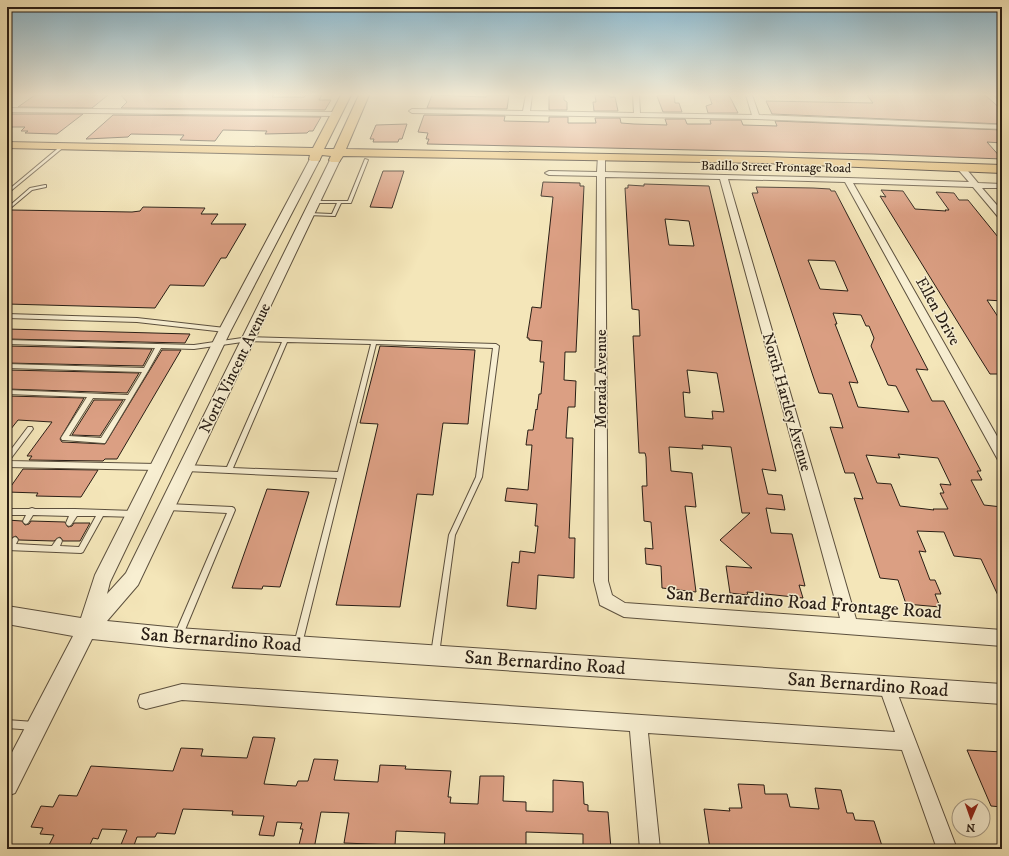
<svg xmlns="http://www.w3.org/2000/svg" width="1009" height="856" viewBox="0 0 1009 856" font-family="'IM FELL DW Pica',serif">
	<style>
		.building { fill: #db9f83; stroke: #291e15; fill-rule: evenodd }
		.lines { fill: none; stroke-linecap: round; stroke-linejoin: round }
		.service-casing { stroke: #5c503e; stroke-width: 2 }
		.minor-casing { stroke: #5c503e; stroke-width: 2 }
		.tertiary-casing { stroke: #5c503e; stroke-width: 2 }
		.primary-casing { stroke: #291e15; stroke-width: 2 }
		.service { fill: #f8efd2; fill-rule: evenodd }
		.minor { fill: #f8efd2; fill-rule: evenodd }
		.tertiary { fill: #f8efd2; fill-rule: evenodd }
		.primary { fill: #eac37c; fill-rule: evenodd }
		.labels { text-anchor: middle; dominant-baseline: central; stroke-width: 3; stroke-linejoin: round; paint-order: stroke }
		.far-street-label { font-size: 13px; fill: #291e15; stroke: #f8efd2 }
		.street-label { font-size: 16px; fill: #291e15; stroke: #f8efd2 }
		.near-street-label { font-size: 19px; fill: #291e15; stroke: #f8efd2 }
	</style>
	<rect width="100%" height="100%" fill="#f4e6b9"/>
	<filter id="stains"><feTurbulence type="fractalNoise" baseFrequency=".005" numOctaves="4"/><feColorMatrix values="0 0 0 0 .2 0 0 0 0 .09 0 0 0 0 .02 0 0 0 .5 -.17"/></filter>
	<radialGradient id="worn" r=".72"><stop offset=".6" stop-color="#630" stop-opacity="0"/><stop offset="1" stop-color="#630" stop-opacity=".3"/></radialGradient>
	<!-- building -->
	<g class="building">
		<polygon points="35,95 108,95 92,108 18,107"/>
		<polygon points="121,95 274,95 272,97 304,97 306,95 322,95 319,100 331,100 325,110 121,108 127,102"/>
		<polygon points="432,95 486,97 487,95 509,95 507,109 427,108"/>
		<polygon points="551,95 564,95 564,100 567,102 567,110 549,110 549,96"/>
		<polygon points="595,95 609,95 610,97 615,97 618,111 594,111 593,102 596,102"/>
		<polygon points="659,95 674,95 675,103 679,103 682,112 663,112 657,96"/>
		<polygon points="709,95 729,95 738,113 708,113 706,106 712,104"/>
		<polygon points="867,95 985,95 1002,110 1002,124 772,114 766,101 873,103"/>
		<polygon points="9,114 83,114 57,134 25,133 28,131 21,131 25,127 7,127 7,115"/>
		<polygon points="113,115 321,117 313,131 309,131 307,133 265,134 267,131 223,130 215,141 180,140 184,135 131,134 128,137 86,139"/>
		<polygon points="424,115 505,116 504,121 549,122 549,117 568,117 568,123 596,123 595,118 620,118 621,123 634,124 667,125 665,119 685,119 687,124 711,124 710,120 741,120 743,125 777,126 775,121 1002,130 1002,143 987,142 1002,159 873,154 427,144 429,139 426,139 428,133 418,132"/>
		<polygon points="407,124 402,139 399,139 398,142 373,142 374,139 370,139 376,125"/>
		<polygon points="383,171 404,171 392,208 370,207"/>
		<polygon points="543,182 580,183 580,186 584,186 576,352 565,352 564,380 576,381 575,407 568,407 566,438 573,438 569,538 575,538 574,578 538,575 536,609 507,606 512,562 519,563 520,551 535,553 538,526 535,526 537,504 505,501 507,488 528,490 532,445 526,445 528,430 533,430 536,409 537,410 539,394 541,394 544,362 540,362 542,341 529,340 529,338 527,338 532,307 541,308 553,197 541,196"/>
		<path d="M 644,184 L 709,186 L 776,471 L 762,469 L 768,494 L 782,495 L 785,510 L 766,508 L 771,533 L 792,534 L 805,586 L 799,585 L 803,598 L 747,592 L 748,595 L 730,593 L 726,566 L 752,568 L 720,540 L 750,513 L 742,513 L 731,447 L 702,445 L 703,449 L 669,447 L 671,471 L 692,473 L 696,507 L 685,506 L 696,592 L 662,588 L 661,566 L 646,564 L 645,548 L 653,549 L 651,522 L 644,521 L 643,502 L 642,486 L 647,486 L 646,457 L 645,453 L 639,453 L 633,336 L 640,336 L 639,310 L 632,309 L 625,188 L 628,188 L 628,185 L 644,186 ZM 665,219 L 689,221 L 694,246 L 669,245 ZM 687,370 L 717,373 L 724,412 L 712,411 L 713,419 L 685,417 L 683,392 L 690,393 Z"/>
		<path d="M 756,187 L 813,188 L 830,189 L 831,191 L 835,191 L 928,370 L 916,369 L 932,401 L 944,401 L 981,471 L 977,471 L 982,480 L 971,480 L 984,505 L 1002,507 L 1002,604 L 981,559 L 954,556 L 944,532 L 917,531 L 926,552 L 919,551 L 930,580 L 935,580 L 941,594 L 935,594 L 940,607 L 906,604 L 898,580 L 880,578 L 854,498 L 863,499 L 854,473 L 845,473 L 830,427 L 843,428 L 832,394 L 819,393 L 813,376 L 752,193 L 758,193 ZM 808,260 L 835,261 L 848,291 L 820,289 ZM 833,313 L 861,315 L 866,326 L 869,326 L 874,338 L 871,346 L 888,385 L 896,386 L 909,412 L 858,407 L 849,382 L 858,383 L 835,324 L 837,324 ZM 898,454 L 938,458 L 951,485 L 940,484 L 944,493 L 940,493 L 948,509 L 933,509 L 934,510 L 900,506 L 891,484 L 877,483 L 866,455 L 900,458 Z"/>
		<polygon points="881,190 903,191 915,209 946,211 945,210 949,210 936,192 954,193 959,200 968,200 1002,242 1002,301 987,300 1002,323 1002,374 990,374 978,355 880,196 886,197"/>
		<polygon points="143,207 205,208 201,214 218,214 211,224 246,224 226,258 221,258 204,286 170,285 155,308 7,304 7,214 12,210 132,212 140,211"/>
		<polygon points="7,329 190,334 185,343 7,339"/>
		<polygon points="7,346 152,349 143,366 7,363"/>
		<polygon points="380,346 475,350 468,424 443,423 433,495 417,494 400,607 336,605 378,424 360,423"/>
		<polygon points="162,350 181,350 117,459 105,459 103,461 29,460 32,456 27,456 52,422 18,420 7,434 7,396 84,398 60,439 62,442 105,444"/>
		<polygon points="7,370 139,373 127,393 7,389"/>
		<polygon points="94,400 123,400 100,436 72,435"/>
		<polygon points="23,469 98,470 81,497 36,496 38,493 7,492"/>
		<polygon points="267,489 309,492 280,587 263,586 262,589 232,588"/>
		<polygon points="7,520 22,521 25,525 29,524 31,521 65,522 68,527 72,526 74,523 90,523 80,541 63,541 60,537 54,541 19,540 16,536 10,539 7,539"/>
		<polygon points="253,737 275,738 264,784 296,786 298,781 308,781 314,759 338,760 334,780 378,782 380,765 406,766 405,769 451,771 448,797 451,797 450,803 478,804 480,776 504,776 503,801 526,802 526,811 553,812 553,780 583,782 584,804 588,805 588,811 608,812 611,849 583,849 583,834 526,832 526,849 444,849 445,833 396,831 395,845 344,843 349,813 321,812 314,849 298,849 303,829 300,829 302,823 277,822 274,836 259,835 264,816 232,815 233,811 183,809 175,834 157,833 155,837 137,837 133,848 120,847 127,830 102,829 98,839 93,838 88,849 47,849 54,835 40,834 43,828 31,827 41,806 53,807 59,795 77,796 91,766 173,771 181,748 203,749 201,756 247,758"/>
		<polygon points="967,750 1002,752 1002,807 991,806"/>
		<polygon points="738,784 764,785 765,794 787,794 790,807 819,809 815,788 841,790 847,813 853,813 855,820 874,821 883,849 817,849 816,846 777,845 778,849 710,849 704,809 730,811 729,808 742,808"/>
	</g>
	<g class="lines">
		<!-- service casing -->
		<g class="service-casing">
			<g id="service">
				<polygon points="62,145 65,146 7,194 7,191"/>
				<polygon points="365,159 368,160 351,203 341,203 335,216 307,215 307,213 308,213 332,214 337,203 314,203 312,202 313,201 348,201"/>
				<polygon points="45,185 46,185 46,187 32,190 7,211 7,208 30,188"/>
				<polygon points="7,314 137,318 225,328 228,330 225,332 137,322 7,318"/>
				<path d="M 249,337 L 496,344 L 499,346 L 482,477 L 455,535 L 439,654 L 438,657 L 435,658 L 432,657 L 431,654 L 449,535 L 476,477 L 493,348 L 376,344 L 302,644 L 301,647 L 298,648 L 295,647 L 294,644 L 337,478 L 186,471 L 184,470 L 183,468 L 184,466 L 186,465 L 227,467 L 282,342 L 249,341 L 194,349 L 161,348 L 148,371 L 105,443 L 103,443 L 64,440 L 62,440 L 61,438 L 87,397 L 7,394 L 7,390 L 128,395 L 142,372 L 7,368 L 7,364 L 144,368 L 155,348 L 7,344 L 7,340 L 194,345 ZM 287,342 L 371,344 L 338,472 L 233,468 ZM 93,398 L 126,399 L 101,438 L 69,436 Z"/>
				<polygon points="28,427 32,427 33,429 9,461 157,464 159,465 160,467 159,469 157,470 7,467 7,455"/>
				<polygon points="168,504 232,507 234,508 235,510 182,637 179,638 176,637 175,634 227,513 168,510 166,509 165,507 166,505"/>
				<polygon points="32,508 35,509 75,509 134,511 136,512 137,514 136,516 134,517 103,516 83,552 81,553 7,550 7,544 8,544 13,538 15,537 17,538 18,540 16,544 52,546 57,539 59,538 61,539 62,541 60,546 79,547 96,516 77,516 71,525 69,526 67,525 66,523 69,516 33,515 28,523 26,524 24,523 23,521 26,515 7,515 7,509 29,509"/>
				<polygon points="7,720 34,722 37,723 38,726 37,729 34,730 7,728"/>
			</g>
		</g>
		<!-- minor casing -->
		<g class="minor-casing">
			<g id="minor">
				<polygon points="526,95 532,95 530,111 634,113 633,95 639,95 640,113 752,115 746,95 752,95 759,115 1002,125 1002,129 756,119 412,113 409,111 412,109 523,111"/>
				<polygon points="994,95 1001,95 1002,102"/>
				<polygon points="7,108 335,112 338,114 335,116 7,112"/>
				<path d="M 598,156 L 601,156 L 605,158 L 605,172 L 848,178 L 969,182 L 956,167 L 960,165 L 963,165 L 978,183 L 1002,184 L 1002,188 L 982,188 L 1002,211 L 1002,218 L 999,218 L 973,187 L 853,183 L 1002,445 L 1002,461 L 998,460 L 845,182 L 728,179 L 856,619 L 1002,630 L 1002,646 L 624,617 L 600,605 L 594,581 L 597,176 L 549,175 L 545,173 L 549,171 L 597,172 ZM 605,177 L 720,179 L 840,618 L 625,603 L 612,595 L 608,581 Z"/>
				<polygon points="887,679 893,681 895,687 957,849 937,849 902,750 648,733 660,849 640,849 630,731 182,700 146,709 140,707 138,701 140,695 182,684 895,732 879,687 881,681"/>
			</g>
		</g>
		<!-- tertiary casing -->
		<g class="tertiary-casing">
			<polygon id="tertiary" points="315,156 320,159 231,330 110,582 107,594 126,573 330,160 335,157 340,160 138,585 107,621 178,628 1002,684 1002,704 178,648 92,639 15,793 7,796 7,762 73,636 7,624 7,606 81,618 95,575 219,330 310,159"/>
		</g>
		<!-- primary casing -->
		<g class="primary-casing">
			<polygon id="primary" points="341,95 351,95 324,149 334,149 359,95 369,95 346,149 763,157 1002,165 1002,173 763,163 343,156 339,162 331,162 329,160 331,156 322,155 319,161 311,161 309,159 310,155 7,148 7,142 313,148"/>
		</g>
		<!-- service -->
		<use href="#service" class="service"/>
		<!-- minor -->
		<use href="#minor" class="minor"/>
		<!-- tertiary -->
		<use href="#tertiary" class="tertiary"/>
		<!-- primary -->
		<use href="#primary" class="primary"/>
	</g>
	<!-- sky -->
	<linearGradient id="sky" x2="0" y2="1"><stop stop-color="#89b9d1"/><stop offset="0.44" stop-color="#faf4e0"/><stop offset="1" stop-color="#faf4e0" stop-opacity="0"/></linearGradient>
	<rect width="1009" height="215" fill="url(#sky)"/>
	<g class="labels">
		<!-- far-street labels -->
		<g class="far-street-label">
			<text transform="translate(776 167) rotate(1)">Badillo Street Frontage Road</text>
		</g>
		<!-- street labels -->
		<g class="street-label">
			<text transform="translate(938 311) rotate(61)">Ellen Drive</text>
			<text transform="translate(235 368) rotate(-64)">North Vincent Avenue</text>
			<text transform="translate(601 379) rotate(-90)">Morada Avenue</text>
			<text transform="translate(787 402) rotate(74)">North Hartley Avenue</text>
		</g>
		<!-- near-street labels -->
		<g class="near-street-label">
			<text transform="translate(804 603) rotate(4)">San Bernardino Road Frontage Road</text>
			<text transform="translate(221 640) rotate(4)">San Bernardino Road</text>
			<text transform="translate(545 663) rotate(4)">San Bernardino Road</text>
			<text transform="translate(868 685) rotate(4)">San Bernardino Road</text>
		</g>
	</g>
	<!-- margin -->
	<rect width="1009" height="856" fill="none" stroke="#f4e6b9" stroke-width="24"/>
	<rect x="8" y="8" width="993" height="840" fill="none" stroke="#291e15" stroke-width="2"/>
	<rect x="12" y="12" width="985" height="832" fill="none" stroke="#291e15"/>
	<!-- north arrow -->
	<g transform="translate(971 818) rotate(182)"><circle r="19" fill="#f8efd2" stroke="#a59b86"/>
	<path d="M0-3L7 15L0 10L-7 15Z" fill="#8f2418"/>
	<text y="-6" font-size="11" font-weight="bold" text-anchor="middle" fill="#291e15">N</text>
	</g>
	<rect width="100%" height="100%" filter="url(#stains)"/>
	<rect width="100%" height="100%" fill="url(#worn)"/>
</svg>
